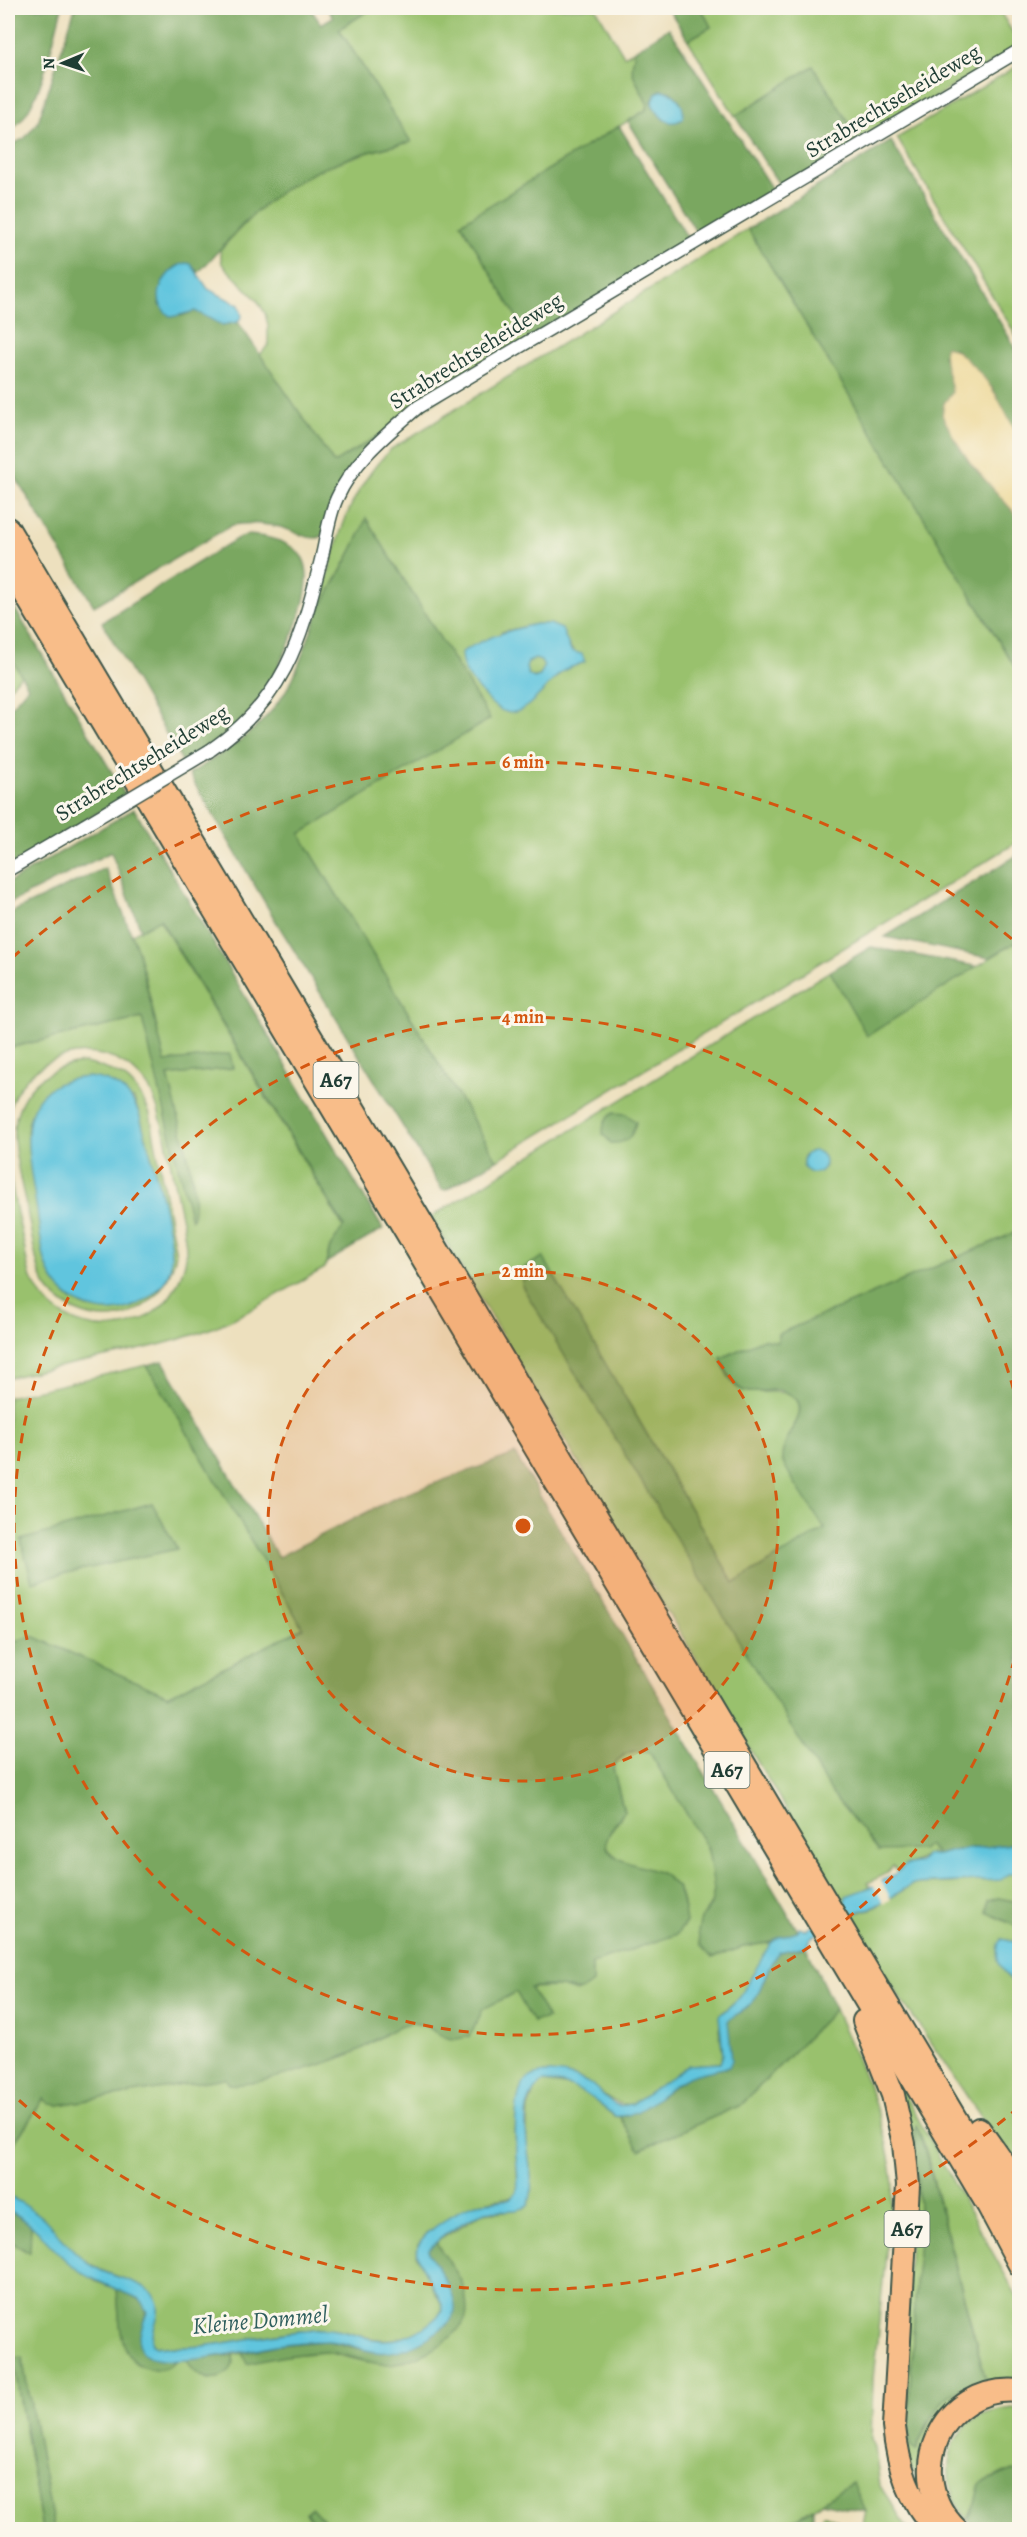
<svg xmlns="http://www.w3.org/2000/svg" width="1027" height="2537" viewBox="0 0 1027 2537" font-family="Alegreya,serif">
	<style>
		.green { fill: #99c16d; stroke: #5c7f50; stroke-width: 1.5; fill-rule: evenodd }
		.forest { fill: #7aa760; stroke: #4c724a; stroke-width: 1.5; fill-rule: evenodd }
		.sand { fill: #eeda9e; stroke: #868c69; stroke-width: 1.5 }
		.water { fill: #60c5de; stroke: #408189; stroke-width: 1.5; fill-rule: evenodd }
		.pier { fill: #ede0be }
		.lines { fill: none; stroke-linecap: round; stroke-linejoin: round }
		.minor-casing { stroke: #3e5549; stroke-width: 15 }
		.motorway-casing { stroke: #3e5549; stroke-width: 26 }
		.minor { stroke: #fff; stroke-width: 12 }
		.motorway { stroke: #f8bd89; stroke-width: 22 }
		.minor-bridge-casing { stroke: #3e5549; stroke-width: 15; stroke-linecap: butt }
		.minor-bridge { stroke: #fff; stroke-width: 12 }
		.ring { fill: none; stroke: #d45610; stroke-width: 3; stroke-dasharray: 10 8 }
		.labels { text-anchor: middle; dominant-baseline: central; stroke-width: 6; stroke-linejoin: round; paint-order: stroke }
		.shield { fill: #fbf7ec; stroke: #61756b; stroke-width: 1.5 }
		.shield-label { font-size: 21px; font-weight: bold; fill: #1f3d34 }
		.street-label { font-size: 22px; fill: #1f3d34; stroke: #fbf7ec }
		.water-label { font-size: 24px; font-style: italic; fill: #2f5f5e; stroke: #fbf7ec }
		.centre { fill: #d45610; stroke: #fbf7ec; stroke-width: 3 }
		.ring-label { font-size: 18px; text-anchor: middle; font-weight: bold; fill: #d45610; stroke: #fbf7ec; stroke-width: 6; stroke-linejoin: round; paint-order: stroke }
	</style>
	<rect width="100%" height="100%" fill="#fbf7ec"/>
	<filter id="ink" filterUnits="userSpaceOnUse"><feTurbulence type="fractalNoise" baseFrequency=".0167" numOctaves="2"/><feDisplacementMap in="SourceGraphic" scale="12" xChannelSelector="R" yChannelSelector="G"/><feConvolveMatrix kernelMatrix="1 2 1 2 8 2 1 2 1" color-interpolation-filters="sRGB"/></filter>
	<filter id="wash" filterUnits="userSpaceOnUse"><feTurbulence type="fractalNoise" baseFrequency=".008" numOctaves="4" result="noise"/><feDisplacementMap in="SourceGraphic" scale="24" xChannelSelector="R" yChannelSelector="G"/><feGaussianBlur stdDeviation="1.35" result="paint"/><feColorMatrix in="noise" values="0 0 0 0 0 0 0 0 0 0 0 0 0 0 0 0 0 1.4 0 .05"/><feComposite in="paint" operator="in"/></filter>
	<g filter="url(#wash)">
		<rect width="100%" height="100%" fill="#ede0be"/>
		<!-- green -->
		<g class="green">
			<path d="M 373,8 L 596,8 L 624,56 L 635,50 L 632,67 L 634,77 L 648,105 L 646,110 L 461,223 L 532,343 L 334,463 L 260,355 L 268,345 L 268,325 L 265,313 L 257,300 L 222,264 L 220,250 C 236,233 252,215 270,200 C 309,168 362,152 411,142 L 339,29 Z"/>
			<polygon points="701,8 998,8 1019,43 1018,47 861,142 813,67 735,116 688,40 711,27"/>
			<polygon points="1019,65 1019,340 897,138"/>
			<path d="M 748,229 L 1019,674 L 1019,841 L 497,1160 L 300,834 L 489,719 L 366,519 L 361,533 L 318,613 C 335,551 343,496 391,449 ZM 536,624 L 550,624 C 563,637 571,650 584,662 L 564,670 L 530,703 L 501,632 Z"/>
			<polygon points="8,652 21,675 8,690"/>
			<circle cx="535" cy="668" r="9"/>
			<path d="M 159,919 L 344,1228 L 330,1247 L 325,1268 C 284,1290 243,1318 199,1333 C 137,1354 71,1362 8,1378 L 8,1160 C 11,1189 18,1217 24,1245 C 26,1256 27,1270 32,1280 C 63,1346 160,1343 182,1272 C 184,1267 186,1260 186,1254 C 187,1236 180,1215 177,1196 C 170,1166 167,1133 156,1104 C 153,1094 147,1084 140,1077 C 98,1032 21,1055 8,1114 L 8,1048 L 142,1018 L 183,1181 L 193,1182 L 168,1075 L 233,1067 L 229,1054 L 165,1062 L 145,977 L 132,934 Z"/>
			<path d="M 1019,940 L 1019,1231 L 778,1334 L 778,1342 L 721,1358 C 725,1371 730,1386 744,1391 C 758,1397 804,1380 799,1414 C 798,1423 792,1426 789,1434 C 785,1442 784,1453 782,1461 L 825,1529 L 734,1583 L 627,1400 L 833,1795 L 928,1845 L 938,1855 L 931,1854 C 920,1859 907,1866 897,1871 L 893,1866 L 887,1873 L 868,1883 L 870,1887 L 853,1895 L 844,1906 L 431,1217 L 830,971 L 867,1035 ZM 804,1156 L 825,1166 L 820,1171 L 803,1163 Z"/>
			<path d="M 84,1063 C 121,1071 135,1079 150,1114 L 176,1254 C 170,1281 157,1301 131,1313 C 98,1328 51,1308 40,1273 C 33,1252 31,1228 26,1206 C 22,1186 12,1148 14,1129 C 19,1089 46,1066 84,1063 ZM 68,1080 L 134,1099 L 139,1113 L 171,1251 L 167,1277 L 161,1285 L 149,1298 L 133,1307 L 88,1308 L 71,1300 L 53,1280 L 44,1254 L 27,1132 C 30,1107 44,1090 68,1080 Z"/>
			<path d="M 147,1365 L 303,1628 L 168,1696 L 35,1637 L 25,1638 L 8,1645 L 8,1397 ZM 152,1503 L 177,1549 L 66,1573 Z"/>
			<path d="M 641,1750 L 650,1753 C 674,1791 728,1856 711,1904 C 709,1909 704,1915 701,1919 L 712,1958 L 743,1947 L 772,1942 L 740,1997 L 723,2012 L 719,2029 L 723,2054 L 720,2063 L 689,2065 L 632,2104 C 610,2108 598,2085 578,2078 C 568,2074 555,2074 544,2073 L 520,2092 L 515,2132 L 518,2186 L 515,2196 L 474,2204 L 428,2232 L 418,2244 L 417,2256 L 443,2307 C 440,2321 414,2335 400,2338 C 375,2344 354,2331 328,2329 C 320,2328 310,2331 301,2331 C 252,2335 205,2352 156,2346 L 151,2342 L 154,2326 L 133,2282 L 100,2270 L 80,2257 L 65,2243 L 42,2217 L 8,2195 L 8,2153 L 44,2098 L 47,2102 L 58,2105 C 134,2093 209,2082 284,2066 C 308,2061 333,2058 356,2050 C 375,2044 389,2027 410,2024 C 433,2020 436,2044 470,2036 L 483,2009 L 516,1992 L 533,2022 L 547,2017 L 530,1988 L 561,1987 L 576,1992 L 592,1983 L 592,1963 L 677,1934 L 686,1922 L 678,1888 L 661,1873 L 623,1862 L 611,1852 L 606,1844 L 607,1837 L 624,1812 L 613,1768 C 619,1756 628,1751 641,1750 Z"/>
			<polygon points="1019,1872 1019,1902 998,1898 988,1901 987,1912 1019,1928 1019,1950 1015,1942 1002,1939 1004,1969 1008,1978 1019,1976 1019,1963 1019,2173 870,1953 849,1915 874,1908 913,1884 951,1883"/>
			<path d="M 835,2009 C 861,2068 887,2120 893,2184 L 873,2379 L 871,2440 L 875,2448 L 880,2486 L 908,2529 L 862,2529 L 866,2512 L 852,2483 L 779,2529 L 331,2530 L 312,2508 L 306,2513 L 319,2529 L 54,2529 L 22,2358 L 13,2359 L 42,2529 L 8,2529 L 8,2240 L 29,2253 L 31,2224 L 95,2281 L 117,2289 C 120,2316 117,2365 152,2369 C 162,2371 170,2367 177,2359 L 187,2359 L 207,2379 C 220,2379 225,2371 234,2363 L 233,2355 L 242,2353 L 247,2363 L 278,2356 L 326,2352 L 367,2362 L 455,2333 L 441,2252 L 436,2242 L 482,2213 L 515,2210 L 526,2151 L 528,2109 L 535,2087 L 543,2082 L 571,2086 L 586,2093 L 614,2116 L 620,2117 L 639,2149 L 741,2105 Z"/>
			<path d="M 883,2056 L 1019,2300 L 1019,2388 L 937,2428 L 942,2529 L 900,2446 L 911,2209 ZM 917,2126 L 924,2144 L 986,2381 C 980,2382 974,2383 968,2385 C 938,2394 928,2424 917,2450 L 909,2441 L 908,2423 L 920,2221 L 914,2131 Z"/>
			<path d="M 1012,2408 L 1019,2409 L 1019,2472 L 1005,2472 L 980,2483 L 975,2504 L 968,2520 C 940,2492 941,2435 980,2416 C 990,2411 1001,2410 1012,2408 Z"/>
			<polygon points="823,2514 838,2520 834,2529 817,2529"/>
		</g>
		<!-- forest -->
		<g class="forest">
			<path d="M 8,8 L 62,8 C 52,41 40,115 8,131 Z"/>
			<path d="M 75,8 L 310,8 L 321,24 L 333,17 L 327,8 L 373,8 L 339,29 L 411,142 C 362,151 310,168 270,200 C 244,220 222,248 198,273 L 197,270 L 178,265 C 163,276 160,288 159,305 L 181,316 L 195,311 L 227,324 L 238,322 L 334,463 L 412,415 L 366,454 L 321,537 C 308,541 293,530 280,527 C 263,523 249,522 232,525 L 94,606 L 8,465 L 8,147 L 25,138 L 38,122 Z"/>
			<polygon points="668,8 701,8 711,27 688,40"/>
			<path d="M 669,28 L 775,194 L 701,240 L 628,121 L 646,110 L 648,105 L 634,76 L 632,67 L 635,50 ZM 660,90 L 671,92 L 680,101 L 664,120 L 651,102 Z"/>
			<polygon points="813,66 861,142 782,189 735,116"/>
			<polygon points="619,126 692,245 532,343 461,223"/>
			<polygon points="891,141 1019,354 1019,434 1013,427 993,389 954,348 943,355 951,378 952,393 944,403 943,415 955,440 971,464 1019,518 1019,674 748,229"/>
			<path d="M 366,518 L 490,719 L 300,834 L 497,1160 L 446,1190 L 442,1190 L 274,918 L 189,774 C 232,748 268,726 292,680 C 303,658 308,634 319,612 C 334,580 355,551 366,518 Z"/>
			<path d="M 248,535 C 266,536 291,541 302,557 C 324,591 268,694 243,720 C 226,737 202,749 182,761 L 102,622 L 238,538 Z"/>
			<polygon points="8,597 126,796 8,867 8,710 28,687 8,652"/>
			<polygon points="134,809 383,1229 326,1263 330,1247 344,1226 160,919 141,930 111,852 8,904 8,883"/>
			<polygon points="1019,854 1019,940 989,958 885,937"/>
			<path d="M 105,868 L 138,951 L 165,1062 L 230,1054 L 233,1068 L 168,1076 C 174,1102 204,1201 191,1220 L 142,1018 L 8,1048 L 8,914 Z"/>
			<polygon points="871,947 975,966 972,970 867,1036 830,971"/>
			<path d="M 614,1113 L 626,1114 L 636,1122 C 633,1137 626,1144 611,1143 L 603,1134 C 603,1123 604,1119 614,1113 Z"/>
			<path d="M 1019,1231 L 1019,1843 L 952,1851 L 938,1855 L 928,1845 L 921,1850 L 879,1851 L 833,1795 L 522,1286 L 525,1267 L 543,1257 L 734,1583 L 825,1529 C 817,1516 783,1469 782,1458 C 781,1439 810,1414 796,1399 C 769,1372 743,1421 721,1358 L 763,1339 L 778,1342 L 778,1334 Z"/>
			<path d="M 163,1361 L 278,1557 L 395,1498 L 515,1454 L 798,1931 L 779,1937 L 772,1942 L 743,1947 L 712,1958 L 700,1945 L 698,1931 L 701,1919 L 711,1905 L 714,1890 L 708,1849 L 650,1753 C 634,1748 621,1752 613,1768 L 624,1812 C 618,1820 609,1830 607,1840 C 602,1863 650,1866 662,1874 C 667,1877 672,1882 676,1886 C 683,1895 684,1911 686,1922 L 677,1934 L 592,1963 L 592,1983 C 580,1994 575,1990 560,1987 C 550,1986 540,1986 530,1988 L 548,2018 L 533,2022 L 516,1992 L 483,2009 L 470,2036 C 465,2037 460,2039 456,2039 C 438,2040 428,2020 409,2024 C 390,2028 375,2041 359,2050 C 336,2061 252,2088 229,2084 L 225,2078 L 58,2105 L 50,2104 L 44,2098 L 8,2152 L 8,1645 L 25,1638 L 35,1637 L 168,1696 L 303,1628 L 147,1365 Z"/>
			<polygon points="152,1503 177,1549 66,1573 32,1582 21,1540"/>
			<polygon points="998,1898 1019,1902 1019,1928 987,1912 988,1901"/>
			<path d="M 806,1947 L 835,2009 L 741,2105 L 639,2150 L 620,2117 C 645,2111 663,2092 684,2079 C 696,2071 715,2070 729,2067 L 728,2021 C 736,2012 747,2013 754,2000 C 764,1985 766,1966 779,1952 Z"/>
			<path d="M 916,2125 L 923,2144 L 986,2381 C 940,2390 934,2410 916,2450 L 910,2446 L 908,2423 L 920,2221 L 914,2131 Z"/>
			<polygon points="8,2210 31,2224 30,2253 8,2240"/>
			<path d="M 436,2242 C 444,2257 460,2273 464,2289 C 466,2298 469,2312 465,2320 C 452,2344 409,2365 383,2364 C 363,2363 344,2352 324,2352 C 298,2353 272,2358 247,2364 L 242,2353 L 277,2345 L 327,2341 L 369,2351 L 447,2325 L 449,2290 L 429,2253 L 429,2249 Z"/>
			<path d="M 117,2289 C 156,2304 146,2308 139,2343 L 167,2360 L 177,2359 C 170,2367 162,2371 152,2369 C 116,2365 120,2316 117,2289 Z"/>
			<path d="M 233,2355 C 237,2384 196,2387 187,2359 Z"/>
			<polygon points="22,2357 54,2529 42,2529 13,2358"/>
			<polygon points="1011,2471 1019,2472 1019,2529 980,2529 968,2520 975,2504 980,2483"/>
			<polygon points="853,2483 866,2512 821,2502 852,2483"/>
			<polygon points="312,2508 331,2529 319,2529 306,2512"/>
			<polygon points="813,2508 813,2519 798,2529 779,2529"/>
		</g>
		<!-- sand -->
		<path class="sand" d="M 946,346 C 960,349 985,377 993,390 C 1003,404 1008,421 1019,434 L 1019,518 L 971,464 L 955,440 L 942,415 L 944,403 L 952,393 C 951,380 940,356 946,346 Z"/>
		<!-- water -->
		<g class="water">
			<path d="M 663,90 C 677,94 685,104 683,119 C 667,128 660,117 652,104 L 656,93 Z"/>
			<path d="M 186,263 L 191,264 L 208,289 L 239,305 L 242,316 L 238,322 L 222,325 L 195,311 L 172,317 C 147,304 162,269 186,263 Z"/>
			<path d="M 536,624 L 550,624 L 562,629 L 571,651 L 582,654 L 585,662 C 578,665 569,667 563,671 C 548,682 526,718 506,712 C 494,709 486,697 478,689 C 470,679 459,666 462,652 C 486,637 509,630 536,624 ZM 535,659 L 541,661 L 544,667 L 540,676 L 534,678 L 528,674 L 526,668 L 528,662 Z"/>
			<path d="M 88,1077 C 112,1079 130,1090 139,1113 C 148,1147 177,1238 170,1269 C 165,1290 141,1306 120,1310 C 97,1314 74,1305 59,1288 C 41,1267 41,1236 37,1210 C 29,1157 6,1082 88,1077 Z"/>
			<circle cx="814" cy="1162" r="11"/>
			<path d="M 1019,1843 L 1019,1872 L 1008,1874 L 1001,1880 L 913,1884 L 874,1907 L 848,1915 L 810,1938 L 807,1946 L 779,1952 C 766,1966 764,1985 754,2000 C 746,2013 736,2012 728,2021 L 732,2060 L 729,2067 C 715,2070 701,2072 688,2077 C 665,2086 643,2119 615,2116 C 589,2097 577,2082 543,2082 C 506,2109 542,2174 528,2206 C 516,2213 503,2209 490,2211 C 473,2214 441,2236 429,2249 L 429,2253 C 437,2268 454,2289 455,2306 C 456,2318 447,2325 438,2331 C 417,2346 392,2358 366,2350 C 353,2346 339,2341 326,2341 C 310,2341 291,2343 276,2345 C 252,2349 158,2373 142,2352 C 134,2342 144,2323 147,2312 L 140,2299 C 118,2289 94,2282 74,2267 C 49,2248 37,2224 8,2210 L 8,2195 C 19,2202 32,2208 42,2217 C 62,2236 75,2257 100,2270 C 117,2279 147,2281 156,2299 C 163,2314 151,2328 152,2344 L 156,2346 C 205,2352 253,2335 302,2331 C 311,2331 320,2328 329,2329 C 354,2332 376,2345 401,2338 C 416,2334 434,2322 443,2310 C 442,2291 408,2259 420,2242 C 428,2229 459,2210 473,2204 C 486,2199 510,2205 517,2192 C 519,2180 517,2168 516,2155 C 515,2136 514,2110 520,2091 C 529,2063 574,2073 593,2086 C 600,2091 607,2099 614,2104 C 619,2107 626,2105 632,2104 L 689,2065 L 720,2063 L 723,2054 L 719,2016 L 740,1997 L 770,1944 L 779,1937 L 798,1931 L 799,1928 L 805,1930 L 844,1906 L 846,1896 L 871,1887 L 895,1874 L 905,1865 L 920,1862 L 926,1855 L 938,1855 L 952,1851 Z"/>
			<path d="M 1002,1939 L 1015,1942 C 1021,1952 1023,1974 1014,1982 C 1001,1975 991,1951 1002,1939 Z"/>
		</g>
		<!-- pier -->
		<polygon class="pier" points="880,1879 891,1899 884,1904 872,1883"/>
	</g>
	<g filter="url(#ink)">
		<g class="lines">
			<!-- minor casing -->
			<g class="minor-casing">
				<g id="minor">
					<path d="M 209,751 C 284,701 300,643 321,560 C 326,541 328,517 337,498 C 354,460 387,434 418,407 L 1020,50"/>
					<polyline points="8,870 85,825"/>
				</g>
			</g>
			<!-- motorway casing -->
			<g class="motorway-casing">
				<g id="motorway">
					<polyline points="8,529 1020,2227"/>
					<polyline points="8,565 988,2205 1020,2265"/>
					<path d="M 864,2021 L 893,2095 L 904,2144 L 908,2185 L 894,2427 C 898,2466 909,2500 936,2530"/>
					<polyline points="979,2129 1020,2187"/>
					<path d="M 957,2530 C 901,2476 941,2383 1020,2391"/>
				</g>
			</g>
			<!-- minor -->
			<use href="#minor" class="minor"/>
			<!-- motorway -->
			<use href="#motorway" class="motorway"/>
			<!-- minor-bridge casing -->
			<g class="minor-bridge-casing">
				<polyline id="minor-bridge" points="85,825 209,751"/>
			</g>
			<!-- minor-bridge -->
			<use href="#minor-bridge" class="minor-bridge"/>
		</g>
	</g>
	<!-- distance rings -->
	<circle cx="523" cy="1526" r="255" fill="#d45610" fill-opacity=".12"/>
	<g class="ring">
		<circle cx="523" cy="1526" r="255"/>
		<path d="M1019 1641A509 509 0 1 1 1019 1411"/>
		<path d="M1019 2107A764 764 0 0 1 12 2094M12 958A764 764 0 0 1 1019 945"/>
	</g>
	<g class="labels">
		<!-- shield labels -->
		<g class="shield">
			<rect x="313.5" y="1062" width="45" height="36" rx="4.5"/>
			<rect x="704.5" y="1752" width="45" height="36" rx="4.5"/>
			<rect x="884.5" y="2211" width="45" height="36" rx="4.5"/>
		</g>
		<g class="shield-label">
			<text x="336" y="1080">A67</text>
			<text x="727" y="1770">A67</text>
			<text x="907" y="2229">A67</text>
		</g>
		<!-- street labels -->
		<g class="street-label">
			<text transform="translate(893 101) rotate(-31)">Strabrechtseheideweg</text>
			<text transform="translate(476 351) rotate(-32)">Strabrechtseheideweg</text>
			<text transform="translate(142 763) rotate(-32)">Strabrechtseheideweg</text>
		</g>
		<!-- water labels -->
		<g class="water-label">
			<text transform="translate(260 2320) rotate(-5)">Kleine Dommel</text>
		</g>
	</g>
	<circle cx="523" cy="1526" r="9" class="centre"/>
	<g class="ring-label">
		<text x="523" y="768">6 min</text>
		<text x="523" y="1023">4 min</text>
		<text x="523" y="1277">2 min</text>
	</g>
	<!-- margin -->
	<rect width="1027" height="2537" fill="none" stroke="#fbf7ec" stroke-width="30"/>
	<!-- north arrow -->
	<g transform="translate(63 63) rotate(268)" stroke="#fbf7ec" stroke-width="4.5" paint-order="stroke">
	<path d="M0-4.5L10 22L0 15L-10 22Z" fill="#1f3d34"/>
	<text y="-9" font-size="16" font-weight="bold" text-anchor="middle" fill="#1f3d34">N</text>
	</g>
</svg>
